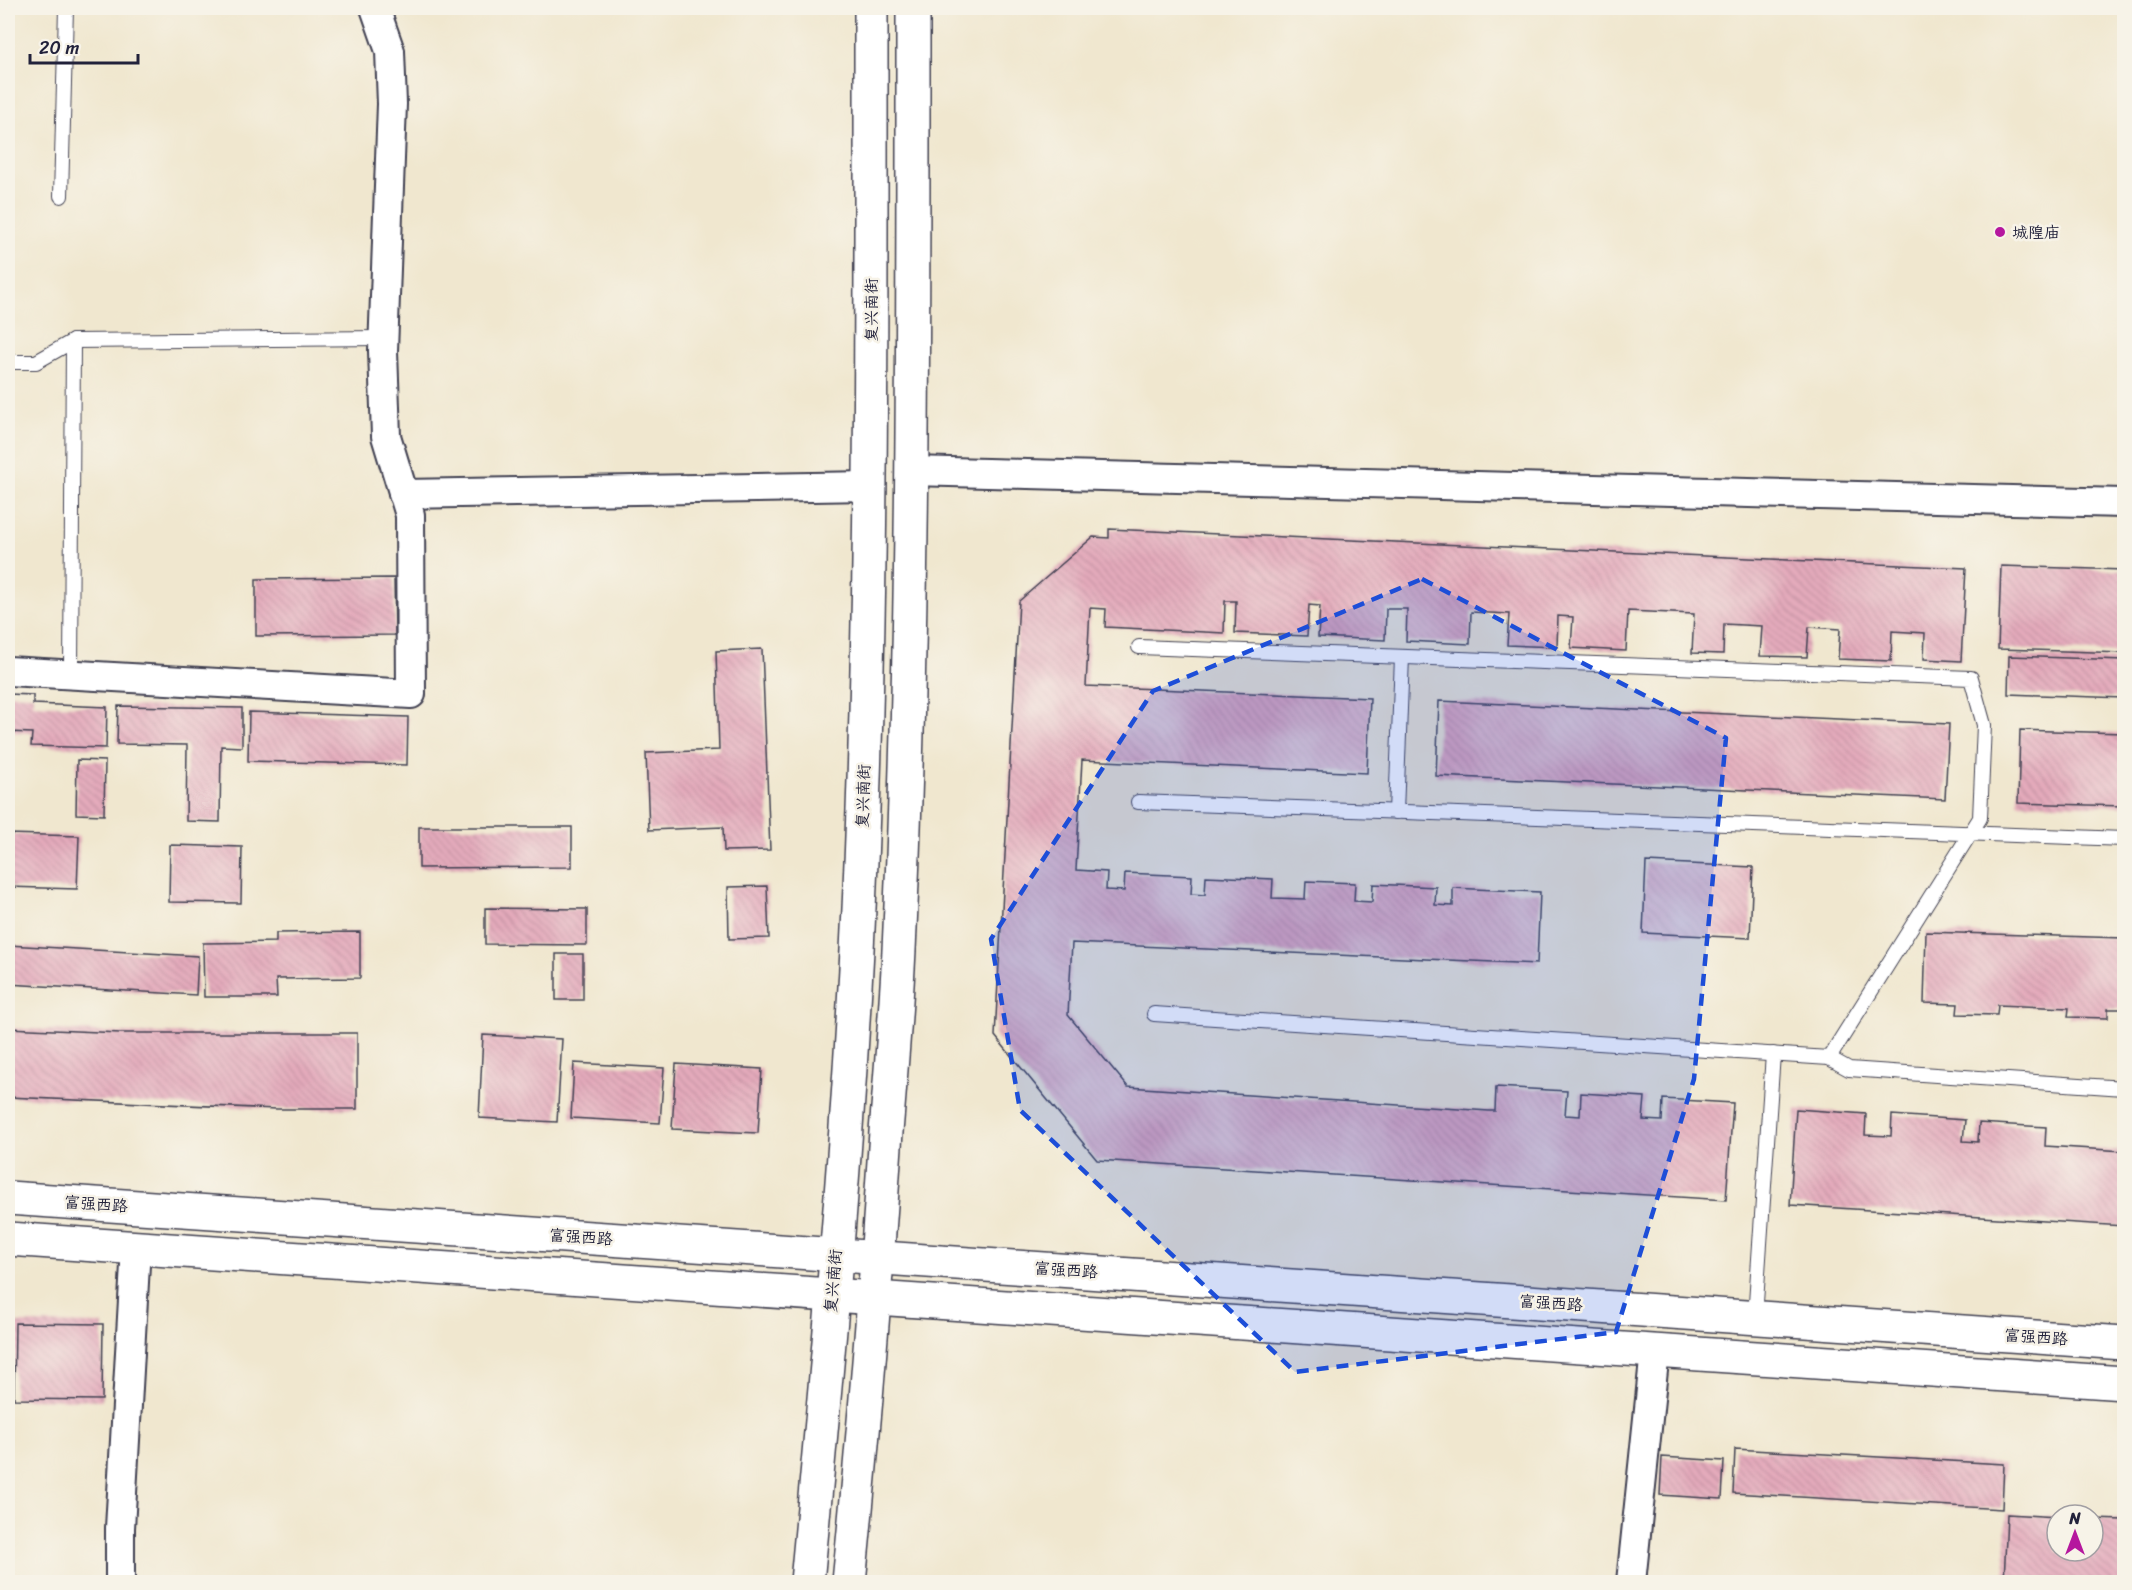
<svg xmlns="http://www.w3.org/2000/svg" width="2132" height="1590" viewBox="0 0 2132 1590" font-family="Sriracha,'LXGW WenKai TC',sans-serif">
	<style>
		.building { fill: url(#building-back-hatch) }
		.lines { fill: none; stroke-linecap: round; stroke-linejoin: round }
		.service-casing { stroke: #414051; stroke-width: 16 }
		.minor-casing { stroke: #414051; stroke-width: 32 }
		.secondary-casing { stroke: #414051; stroke-width: 36 }
		.service { stroke: #fff; stroke-width: 14 }
		.minor { stroke: #fff; stroke-width: 28 }
		.secondary { stroke: #fff; stroke-width: 33 }
		.marked { fill: #1d4ed8; fill-opacity: 0.2; stroke: #1d4ed8; stroke-width: 4.5; stroke-dasharray: 12 8; stroke-linejoin: round }
		.poi-dot { fill: #b5179e; stroke: #f7f3e8; stroke-width: 2 }
		.labels { text-anchor: middle; dominant-baseline: central; stroke-width: 5; stroke-linejoin: round; paint-order: stroke }
		.poi-label { font-size: 16px; fill: #22223b; stroke: #f7f3e8; text-anchor: start }
		.street-label { font-size: 16px; fill: #22223b; stroke: #f7f3e8 }
	</style>
	<defs>
		<pattern id="building-back-hatch" width="6" height="6" patternUnits="userSpaceOnUse" patternTransform="scale(1.5)"><rect width="6" height="6" fill="#e4aabb"/><path d="M-1 5l2 2M0 0l6 6M5-1l2 2" fill="none" stroke="#c392a2"/></pattern>
	</defs>
	<rect width="100%" height="100%" fill="#f7f3e8"/>
	<filter id="ink" filterUnits="userSpaceOnUse"><feTurbulence type="fractalNoise" baseFrequency=".0167" numOctaves="2"/><feDisplacementMap in="SourceGraphic" scale="12" xChannelSelector="R" yChannelSelector="G"/><feConvolveMatrix kernelMatrix="1 2 1 2 8 2 1 2 1" color-interpolation-filters="sRGB"/></filter>
	<filter id="wash" filterUnits="userSpaceOnUse"><feTurbulence type="fractalNoise" baseFrequency=".008" numOctaves="4" result="noise"/><feDisplacementMap in="SourceGraphic" scale="24" xChannelSelector="R" yChannelSelector="G"/><feGaussianBlur stdDeviation="1.35" result="paint"/><feColorMatrix in="noise" values="0 0 0 0 0 0 0 0 0 0 0 0 0 0 0 0 0 1.4 0 .05"/><feComposite in="paint" operator="in"/></filter>
	<g filter="url(#wash)">
		<rect width="100%" height="100%" fill="#f0e7cf"/>
		<g id="blocks">
			<!-- building -->
			<g class="building">
				<polygon points="1109,529 1966,568 1961,661 1924,659 1925,633 1892,631 1891,661 1838,659 1840,629 1809,627 1807,657 1760,656 1762,626 1724,624 1723,654 1692,653 1694,614 1628,611 1626,651 1571,648 1573,617 1558,616 1557,647 1507,645 1509,614 1471,612 1470,644 1406,641 1407,609 1386,609 1385,640 1318,637 1320,606 1309,605 1307,636 1235,633 1236,601 1225,601 1224,633 1105,627 1106,609 1090,608 1086,686 1370,698 1367,773 1082,760 1076,870 1107,872 1106,890 1124,891 1125,873 1192,876 1191,894 1205,895 1206,876 1273,879 1272,898 1305,899 1306,881 1355,883 1354,901 1372,902 1373,884 1436,887 1435,905 1453,906 1453,888 1540,892 1537,964 1072,943 1068,1015 1128,1087 1489,1111 1495,1111 1496,1087 1567,1091 1565,1115 1580,1116 1581,1093 1645,1097 1643,1120 1662,1121 1663,1099 1733,1103 1726,1200 1097,1160 995,1036 1019,601 1093,537 1109,538"/>
				<polygon points="2001,566 2124,570 2124,653 1998,649"/>
				<polygon points="394,578 395,635 256,636 256,579"/>
				<polygon points="762,649 770,850 724,851 723,827 649,830 646,753 719,750 716,651"/>
				<polygon points="2009,656 2124,660 2124,698 2008,694"/>
				<polygon points="8,694 33,695 33,704 107,707 106,748 31,746 32,733 8,732"/>
				<polygon points="1439,701 1949,724 1945,799 1436,776"/>
				<polygon points="118,706 242,708 242,747 221,746 220,822 186,821 187,745 117,744"/>
				<polygon points="249,712 408,717 407,765 248,761"/>
				<polygon points="2020,730 2124,733 2124,806 2018,803"/>
				<polygon points="77,760 105,761 104,815 76,814"/>
				<polygon points="419,827 572,827 572,867 419,868"/>
				<polygon points="8,834 79,836 77,889 8,887"/>
				<polygon points="170,845 242,847 241,903 169,902"/>
				<polygon points="1646,862 1753,867 1750,938 1643,933"/>
				<polygon points="767,886 769,938 729,939 728,887"/>
				<polygon points="485,908 587,909 587,945 485,944"/>
				<polygon points="360,932 360,978 276,979 277,997 204,997 203,943 276,942 276,933"/>
				<polygon points="1926,932 2124,938 2124,1009 2108,1009 2108,1018 2068,1017 2069,1008 1998,1005 1997,1015 1957,1014 1958,1004 1924,1003"/>
				<polygon points="8,945 198,956 196,995 8,984"/>
				<rect x="556" y="954" width="27" height="46"/>
				<polygon points="8,1028 121,1033 357,1033 357,1109 277,1109 8,1097"/>
				<polygon points="483,1035 562,1039 557,1122 479,1118"/>
				<polygon points="574,1063 664,1068 660,1123 571,1118"/>
				<polygon points="676,1064 762,1069 758,1133 672,1129"/>
				<polygon points="1796,1109 1866,1114 1865,1135 1891,1136 1892,1115 1965,1120 1963,1141 1978,1142 1979,1123 2046,1127 2045,1146 2124,1151 2124,1226 1790,1205"/>
				<polygon points="15,1323 103,1324 102,1400 14,1399"/>
				<polygon points="1735,1449 2004,1464 2002,1509 1733,1493"/>
				<polygon points="1662,1457 1724,1461 1722,1499 1660,1495"/>
				<polygon points="2007,1514 2057,1517 2057,1551 2093,1551 2093,1519 2124,1520 2124,1582 2004,1582"/>
			</g>
		</g>
	</g>
	<g filter="url(#ink)">
		<use href="#blocks" fill-opacity="0" stroke="#414051" stroke-width="1.5"/>
		<g class="lines">
			<!-- service casing -->
			<g class="service-casing">
				<g id="service">
					<polyline points="61,196 66,8"/>
					<polyline points="8,362 36,362 73,341 383,338"/>
					<polyline points="1139,647 1971,678 1984,725 1980,818 1829,1058"/>
					<polyline points="71,674 73,341"/>
					<polyline points="1138,802 2124,839"/>
					<polyline points="1396,812 1402,657"/>
					<polyline points="1154,1014 1829,1058 1849,1069 2124,1088"/>
					<polyline points="1755,1317 1773,1054"/>
				</g>
			</g>
			<!-- minor casing -->
			<g class="minor-casing">
				<g id="minor">
					<polyline points="912,471 2124,503"/>
					<polyline points="403,494 869,486"/>
					<polyline points="8,671 411,694 410,515 386,436 383,351 392,104 390,51 375,8"/>
					<polyline points="120,1582 120,1528 136,1247"/>
					<polyline points="1631,1582 1655,1351"/>
				</g>
			</g>
			<!-- secondary casing -->
			<g class="secondary-casing">
				<g id="secondary">
					<polyline points="8,1198 2124,1343"/>
					<polyline points="8,1239 2124,1383"/>
					<path d="M 807,1582 C 827,1372 846,1161 857,950 C 873,637 871,322 871,8"/>
					<path d="M 849,1582 C 864,1433 876,1283 886,1132 C 891,1072 896,1011 899,950 C 914,636 913,322 913,8"/>
				</g>
			</g>
			<!-- service -->
			<use href="#service" class="service"/>
			<!-- minor -->
			<use href="#minor" class="minor"/>
			<!-- secondary -->
			<use href="#secondary" class="secondary"/>
		</g>
	</g>
	<!-- marked area -->
	<path class="marked" d="M 1422,579 L 1726,738 L 1694,1079 L 1616,1332 L 1295,1372 L 1020,1110 L 991,939 L 1153,691 Z"/>
	<!-- markers -->
	<circle class="poi-dot" cx="2000" cy="232" r="6"/>
	<g class="labels">
		<!-- poi labels -->
		<g class="poi-label">
			<text x="2012" y="232">城隍庙</text>
		</g>
		<!-- street labels -->
		<g class="street-label">
			<text transform="translate(871 310) rotate(-90)">复兴南街</text>
			<text transform="translate(863 796) rotate(-88)">复兴南街</text>
			<text transform="translate(96 1204) rotate(4)">富强西路</text>
			<text transform="translate(581 1237) rotate(4)">富强西路</text>
			<text transform="translate(1066 1270) rotate(4)">富强西路</text>
			<text transform="translate(833 1281) rotate(-85)">复兴南街</text>
			<text transform="translate(1551 1303) rotate(4)">富强西路</text>
			<text transform="translate(2036 1337) rotate(4)">富强西路</text>
		</g>
	</g>
	<!-- margin -->
	<rect width="2132" height="1590" fill="none" stroke="#f7f3e8" stroke-width="30"/>
	<!-- north arrow -->
	<g transform="translate(2075 1533)"><circle r="28" fill="#f7f3e8" stroke="#a29fa3" stroke-width="1.5"/>
	<path d="M0-4.5L10 22L0 15L-10 22Z" fill="#b5179e"/>
	<text y="-9" font-size="16" font-weight="bold" text-anchor="middle" fill="#22223b">N</text>
	</g>
	<!-- scale -->
	<path d="M30 54v9h108v-9" fill="none" stroke="#22223b" stroke-width="3"/>
	<text x="39" y="54" font-size="18" fill="#22223b" stroke="#f7f3e8" stroke-width="4.5" paint-order="stroke">20 m</text>
</svg>
